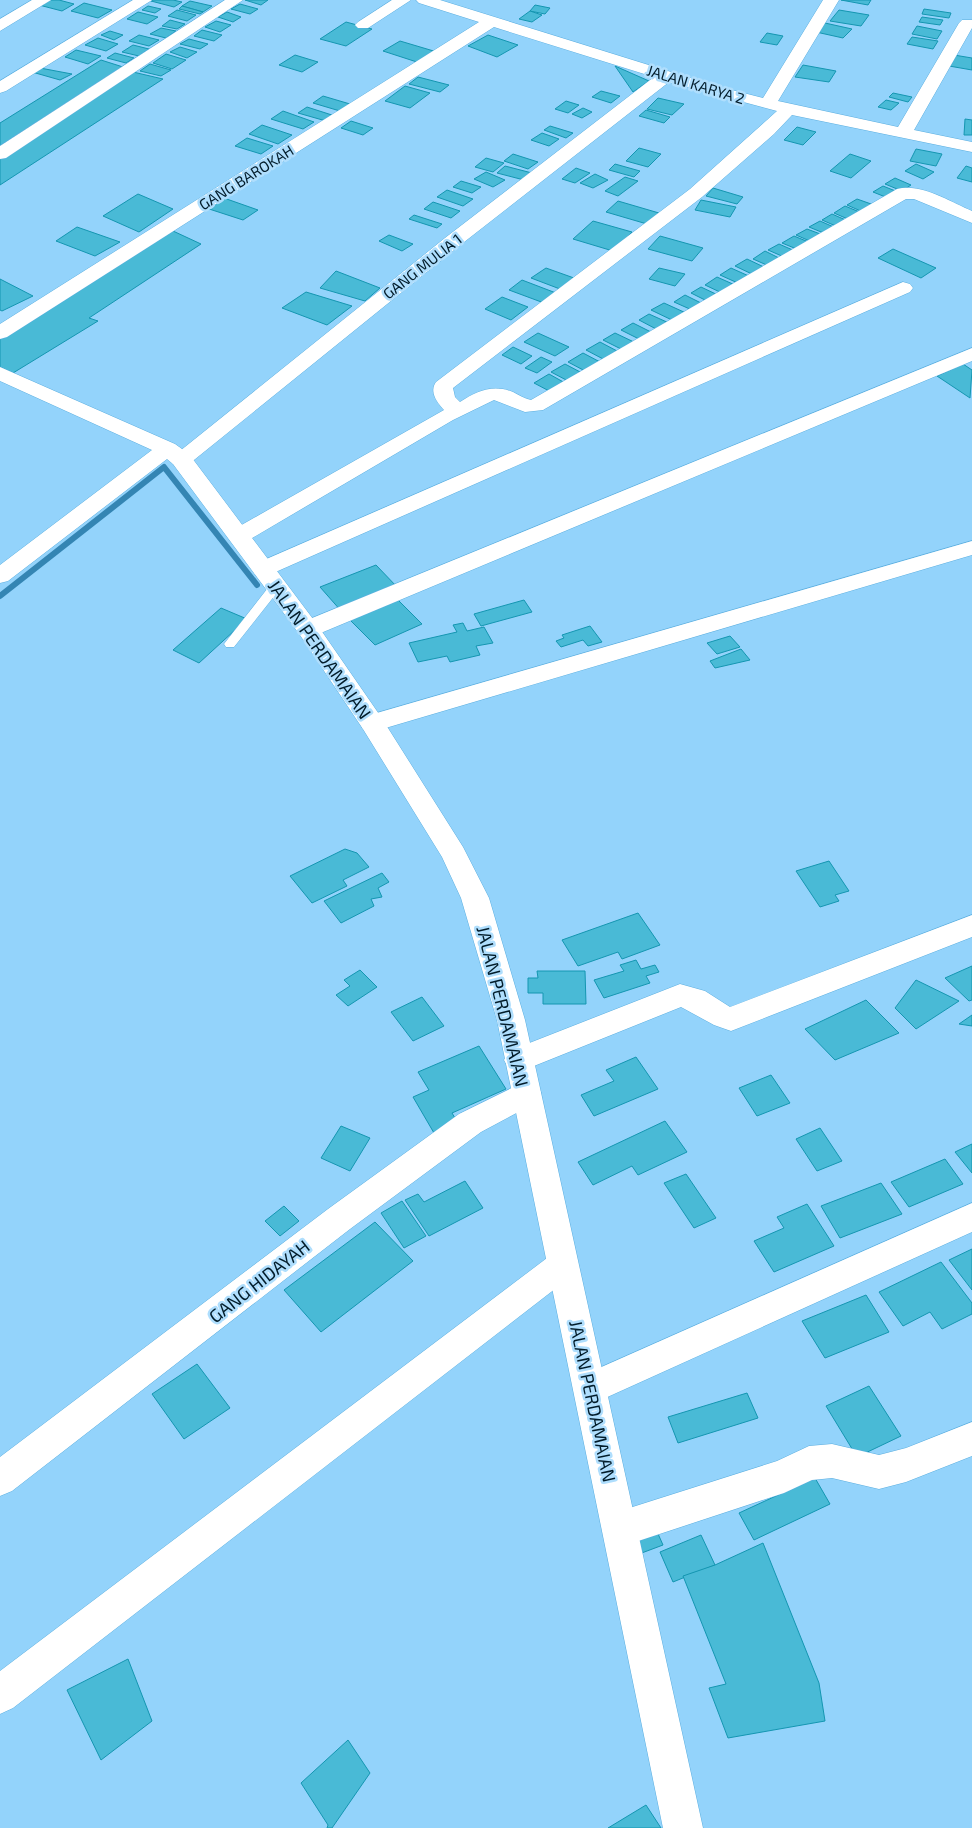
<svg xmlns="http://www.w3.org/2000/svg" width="972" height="1828" viewBox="0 0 972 1828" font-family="'Exo 2',sans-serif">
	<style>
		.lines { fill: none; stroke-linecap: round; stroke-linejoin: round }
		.stream { stroke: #3485b3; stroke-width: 6 }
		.building { fill: #49bad6; stroke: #1496b1 }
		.service-casing { stroke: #5baedf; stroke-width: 1 }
		.minor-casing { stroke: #5baedf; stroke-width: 1 }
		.tertiary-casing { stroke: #5baedf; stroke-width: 1 }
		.service { fill: #fff; fill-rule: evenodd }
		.minor { fill: #fff; fill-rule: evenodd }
		.tertiary { fill: #fff; fill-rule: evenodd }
		.labels { text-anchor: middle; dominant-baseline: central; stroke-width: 5; stroke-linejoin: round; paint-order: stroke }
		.far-street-label { font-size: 15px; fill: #021c2a; stroke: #afdefd }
		.street-label { font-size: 18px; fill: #021c2a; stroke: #afdefd }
	</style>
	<rect width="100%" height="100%" fill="#93d3fb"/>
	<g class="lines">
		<!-- stream -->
		<polyline class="stream" points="0,596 164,467 257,585"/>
	</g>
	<!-- building -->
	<g class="building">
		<polygon points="48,0 59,0 74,4 62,11 39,5"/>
		<polygon points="153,0 173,0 182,2 174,7 151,1"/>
		<polygon points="245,0 268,0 261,5"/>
		<polygon points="841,0 871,0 868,5"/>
		<polygon points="190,1 212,6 203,12 182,6"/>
		<polygon points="84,3 112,10 98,18 71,11"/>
		<polygon points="240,4 258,9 250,14 231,9"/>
		<polygon points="535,5 550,8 545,14 530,11"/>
		<polygon points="148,6 161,9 155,13 142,10"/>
		<polygon points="182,6 203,12 200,14 179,9"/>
		<polygon points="924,9 951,13 949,18 922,14"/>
		<polygon points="177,10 196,15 187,21 168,16"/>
		<polygon points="839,10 869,15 861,26 830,21"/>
		<polygon points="530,11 542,15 532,22 519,19"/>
		<polygon points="138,12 158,17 147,24 127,19"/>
		<polygon points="227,12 241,17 233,22 218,17"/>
		<polygon points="922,17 943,20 940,25 919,22"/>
		<polygon points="170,20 185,24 177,29 162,26"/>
		<polygon points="216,21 231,25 220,32 205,27"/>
		<polygon points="346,22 372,29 346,46 320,39"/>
		<polygon points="825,23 852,29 843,38 816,32"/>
		<polygon points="917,26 942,31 937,39 912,34"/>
		<polygon points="161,28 176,31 166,38 150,34"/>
		<polygon points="202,30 222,35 214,41 194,36"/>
		<polygon points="110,31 123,35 114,40 101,35"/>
		<polygon points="767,33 783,36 777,45 760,42"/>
		<polygon points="139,35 159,40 149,46 129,41"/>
		<polygon points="488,35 518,45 497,57 468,46"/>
		<polygon points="912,37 938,41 933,49 907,44"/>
		<polygon points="98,38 118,44 106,51 85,45"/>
		<polygon points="189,39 208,44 200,49 180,44"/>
		<polygon points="400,41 437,52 420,63 383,51"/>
		<polygon points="133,45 149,49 139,56 122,52"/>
		<polygon points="180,47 197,52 187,58 170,52"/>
		<polygon points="76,50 101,56 88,64 65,57"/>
		<polygon points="115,53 134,58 126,63 107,58"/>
		<polygon points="166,54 186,60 172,69 153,63"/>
		<polygon points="295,55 318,62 302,72 279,65"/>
		<polygon points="954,55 972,58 972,70 949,66"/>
		<polygon points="101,60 123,67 0,146 0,123"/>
		<polygon points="150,64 171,70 161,76 140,71"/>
		<polygon points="803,65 836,71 829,82 795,77"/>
		<polygon points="615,66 649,81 633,92"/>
		<polygon points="40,68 72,74 60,80 32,72"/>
		<polygon points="133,72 163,79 0,185 0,158"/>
		<polygon points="418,77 449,85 440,92 409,84"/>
		<polygon points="405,86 430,93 410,108 385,101"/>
		<polygon points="601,91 620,96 611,103 592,97"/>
		<polygon points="893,93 912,97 908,102 889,97"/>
		<polygon points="323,96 350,104 340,111 313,103"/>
		<polygon points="658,98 684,104 672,115 647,109"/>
		<polygon points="886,100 899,103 891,110 878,107"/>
		<polygon points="566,101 579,105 568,113 555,109"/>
		<polygon points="307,107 335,116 326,121 298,113"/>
		<polygon points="583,108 592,112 582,118 572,114"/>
		<polygon points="646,110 670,117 664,123 639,116"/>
		<polygon points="283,111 314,122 303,129 271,119"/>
		<polygon points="965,119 972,120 972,135 964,135"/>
		<polygon points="351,121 373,128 363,135 341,128"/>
		<polygon points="262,125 292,135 278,144 249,134"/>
		<polygon points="550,126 573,133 566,138 544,130"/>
		<polygon points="797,127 816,132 803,145 784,140"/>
		<polygon points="542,133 559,139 549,146 531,140"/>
		<polygon points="247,138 273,146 261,154 235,146"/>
		<polygon points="639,148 661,154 648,167 626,161"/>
		<polygon points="916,149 942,154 936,166 910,161"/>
		<polygon points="513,154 538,162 528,169 504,161"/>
		<polygon points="850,154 871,161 851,178 830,171"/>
		<polygon points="486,158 504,163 493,172 475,167"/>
		<polygon points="615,164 640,171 634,177 609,170"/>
		<polygon points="916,164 934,172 923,179 905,171"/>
		<polygon points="505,166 532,173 524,180 497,173"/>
		<polygon points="966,166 972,168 972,182 957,178"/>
		<polygon points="576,168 590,173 575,183 562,179"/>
		<polygon points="486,172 505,180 493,187 474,179"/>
		<polygon points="595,174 608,180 593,188 580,183"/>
		<polygon points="625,177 638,181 618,196 605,191"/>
		<polygon points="895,178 911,185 902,191 885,184"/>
		<polygon points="461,181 481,187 472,193 453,187"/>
		<polygon points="883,186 898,192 888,198 873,192"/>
		<polygon points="713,188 743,197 737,204 706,196"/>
		<polygon points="447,190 473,199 463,206 437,197"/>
		<polygon points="138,194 173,209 139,232 103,216"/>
		<polygon points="221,197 258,210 243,220 203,207"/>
		<polygon points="857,199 874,205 863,212 847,205"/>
		<polygon points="701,200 736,207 730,217 695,210"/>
		<polygon points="618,201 659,213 647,224 606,212"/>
		<polygon points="433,202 460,211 451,218 424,209"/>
		<polygon points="845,206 862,213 850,220 834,213"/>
		<polygon points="832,214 848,221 838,227 822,220"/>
		<polygon points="414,215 442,224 437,228 409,219"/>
		<polygon points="593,221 632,232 613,251 573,239"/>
		<polygon points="820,221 836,228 826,234 809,227"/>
		<polygon points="77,227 120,242 95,256 56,241"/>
		<polygon points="807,229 823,235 812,242 796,235"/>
		<polygon points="173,231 201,244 89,318 98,321 13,373 0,367 0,338"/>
		<polygon points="389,235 413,244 402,251 379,241"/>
		<polygon points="660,236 703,248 692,261 648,249"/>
		<polygon points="794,236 811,243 799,250 782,243"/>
		<polygon points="779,244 795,251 784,257 768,250"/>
		<polygon points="893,249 936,268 921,278 878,258"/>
		<polygon points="765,251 781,259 769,266 753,259"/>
		<polygon points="747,259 766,268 754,275 735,266"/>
		<polygon points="546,268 574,278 560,289 531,278"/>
		<polygon points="659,268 685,274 675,286 649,279"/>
		<polygon points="731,268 751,277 740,284 720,275"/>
		<polygon points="336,271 380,288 365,301 320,288"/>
		<polygon points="717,277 735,285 722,293 705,285"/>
		<polygon points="0,279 33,296 2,311 0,310"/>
		<polygon points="522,280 556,293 544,303 509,290"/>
		<polygon points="701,287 720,296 709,302 691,293"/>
		<polygon points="306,292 352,306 327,325 282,308"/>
		<polygon points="685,295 703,304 692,310 674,302"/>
		<polygon points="502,297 528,307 511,320 485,309"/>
		<polygon points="664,303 686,313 674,321 651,310"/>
		<polygon points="649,314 669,323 658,330 639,320"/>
		<polygon points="633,323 653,333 641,340 621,330"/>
		<polygon points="538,333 569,347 555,356 524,342"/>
		<polygon points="615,333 636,343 623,350 603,340"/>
		<polygon points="600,342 619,352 605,360 586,350"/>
		<polygon points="513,347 532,356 521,364 502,355"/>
		<polygon points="583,353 602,363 587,372 568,362"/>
		<polygon points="541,357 552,362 537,373 525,368"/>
		<polygon points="565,364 584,374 570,382 551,372"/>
		<polygon points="963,364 972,370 970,398 937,376"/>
		<polygon points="549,374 567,384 553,393 534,383"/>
		<polygon points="376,565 398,588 342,612 320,587"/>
		<polygon points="396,598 422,624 375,645 349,619"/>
		<polygon points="524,600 532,612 481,626 474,614"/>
		<polygon points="221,608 247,619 199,663 173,650"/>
		<polygon points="463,623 467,631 484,627 493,643 476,646 480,655 450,662 447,656 418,662 409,643 457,632 453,625"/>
		<polygon points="590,626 602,642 588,646 583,640 561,647 556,641 564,638 562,635"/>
		<polygon points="730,636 740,647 717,654 707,643"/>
		<polygon points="741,649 750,660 715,668 710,661"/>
		<polygon points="345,849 357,853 369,867 343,880 347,886 312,903 290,876"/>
		<polygon points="829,861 849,891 835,895 839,901 820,907 796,871"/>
		<polygon points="382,873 389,882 378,888 382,897 371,899 374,906 341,923 324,901"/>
		<polygon points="638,913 660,945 622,959 618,952 578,966 562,940"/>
		<polygon points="636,960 641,969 655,965 659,972 646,976 650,983 604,998 594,980 624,971 620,965"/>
		<polygon points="972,966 972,1000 969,1001 945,978"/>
		<polygon points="360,970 377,987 348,1006 336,995 350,986 344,980"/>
		<polygon points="537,971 585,971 586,1004 543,1004 543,993 528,993 528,978 538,978"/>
		<polygon points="916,980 959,1001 916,1029 895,1008"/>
		<polygon points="422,997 444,1026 413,1041 391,1012"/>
		<polygon points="866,1000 899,1033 835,1060 805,1029"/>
		<polygon points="972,1015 972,1026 959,1024"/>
		<polygon points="479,1046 506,1089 452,1113 458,1123 434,1133 413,1097 429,1090 418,1072"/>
		<polygon points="636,1057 658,1089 594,1116 581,1095 614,1081 606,1070"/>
		<polygon points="771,1075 790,1103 757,1116 739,1088"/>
		<polygon points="665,1121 687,1152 638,1175 632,1166 593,1185 578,1162"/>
		<polygon points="341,1126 370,1138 350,1171 321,1158"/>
		<polygon points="820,1128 842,1161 817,1171 796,1139"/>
		<polygon points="972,1144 972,1173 955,1152"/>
		<polygon points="945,1159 963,1184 909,1207 891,1182"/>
		<polygon points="686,1174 716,1218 694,1228 664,1183"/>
		<polygon points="465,1181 483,1208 429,1236 405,1200 418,1194 424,1202"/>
		<polygon points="881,1183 902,1214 840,1238 821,1206"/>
		<polygon points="402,1201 426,1236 404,1248 381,1213"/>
		<polygon points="807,1204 834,1246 774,1272 754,1241 784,1228 777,1217"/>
		<polygon points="284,1206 299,1221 280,1236 265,1221"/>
		<polygon points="375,1222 413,1261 321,1332 284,1290"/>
		<polygon points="972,1249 972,1290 949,1260"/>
		<polygon points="941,1262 972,1303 972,1314 942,1329 930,1312 903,1326 879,1292"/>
		<polygon points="866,1295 889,1332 825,1358 802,1321"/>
		<polygon points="197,1364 230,1408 184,1439 152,1394"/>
		<polygon points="869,1386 901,1436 857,1457 826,1406"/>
		<polygon points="747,1393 758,1418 678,1443 668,1417"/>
		<polygon points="815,1478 830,1504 754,1540 739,1513"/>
		<polygon points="655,1527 663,1545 639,1554 631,1536"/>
		<polygon points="701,1535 715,1565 673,1582 660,1552"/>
		<polygon points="763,1543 819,1683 825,1721 728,1738 709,1688 726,1684 683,1576 715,1565"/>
		<polygon points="128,1659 152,1721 101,1760 67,1690"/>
		<polygon points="348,1740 370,1773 332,1828 327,1828 328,1825 301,1783"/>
		<polygon points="646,1805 661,1828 608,1828"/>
	</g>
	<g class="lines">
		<!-- service casing -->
		<g class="service-casing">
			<polygon id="service" points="275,583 281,587 279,590 234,647 226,647 224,644 271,584"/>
		</g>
		<!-- minor casing -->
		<g class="minor-casing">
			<g id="minor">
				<polygon points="32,0 51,0 0,31 0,19"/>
				<polygon points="133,0 152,0 6,91 0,93 0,81"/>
				<polygon points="225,0 243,0 6,158 0,159 0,146"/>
				<polygon points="392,0 411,0 368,28 358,28 355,25 358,22"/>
				<path d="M 416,0 L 440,0 L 716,86 L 763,98 L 823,0 L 839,0 L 778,101 L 898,127 L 959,23 L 962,20 L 972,20 L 972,28 L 914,130 L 972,142 L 972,152 L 792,115 L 774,134 L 702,197 L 453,388 L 455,397 L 460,402 C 477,391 493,384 513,392 C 519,395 525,399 531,400 L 897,189 C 922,183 950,202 972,211 L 972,223 L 914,199 L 906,199 L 543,410 L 525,412 L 494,400 L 453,420 L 247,541 L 239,543 L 231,541 L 228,536 L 231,531 L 444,410 C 437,402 429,392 436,382 L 690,189 L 777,111 L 669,82 L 459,246 L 189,464 L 181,465 L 173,464 L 170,459 L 445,238 L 654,77 L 494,27 L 7,337 L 0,339 L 0,324 L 479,22 L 419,3 Z"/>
				<polygon points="903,282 910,284 913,288 910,292 271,574 263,576 255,574 252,569 255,564"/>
				<polygon points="972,348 972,361 316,635 308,637 300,635 296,629 300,623"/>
				<polygon points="972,541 972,555 372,732 363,729 360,723 363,717"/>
				<polygon points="972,915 972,937 731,1031 714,1025 681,1007 519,1072 509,1069 504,1060 509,1051 680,984 705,991 730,1007"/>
				<polygon points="526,1081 537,1084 541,1093 537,1102 481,1132 350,1229 12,1491 0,1496 0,1457 328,1209 459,1114"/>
				<polygon points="972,1203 972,1232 603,1399 591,1404 579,1399 574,1388 579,1377"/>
				<polygon points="562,1251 573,1255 578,1265 573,1275 13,1708 0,1714 0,1671 551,1255"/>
				<polygon points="972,1422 972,1456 906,1482 879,1489 832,1478 812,1480 784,1493 620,1547 607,1542 602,1529 607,1516 620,1511 777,1461 809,1446 832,1444 879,1455 906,1448"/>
			</g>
		</g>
		<!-- tertiary casing -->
		<g class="tertiary-casing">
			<polygon id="tertiary" points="0,367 175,444 189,454 316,623 381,717 463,847 489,898 525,1020 703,1828 663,1828 497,1020 461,898 442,857 363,729 300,635 173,464 167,459 8,581 0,583 0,565 152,450 0,381"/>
		</g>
		<!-- service -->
		<use href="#service" class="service"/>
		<!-- minor -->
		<use href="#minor" class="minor"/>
		<!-- tertiary -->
		<use href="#tertiary" class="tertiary"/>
	</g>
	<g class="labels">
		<!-- far-street labels -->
		<g class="far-street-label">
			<text transform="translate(696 84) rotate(17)">JALAN KARYA 2</text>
			<text transform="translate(246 177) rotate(-32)">GANG BAROKAH</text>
			<text transform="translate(422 266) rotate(-38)">GANG MULIA 1</text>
		</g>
		<!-- street labels -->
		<g class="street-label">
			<text transform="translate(320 649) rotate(55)">JALAN PERDAMAIAN</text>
			<text transform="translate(503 1006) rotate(76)">JALAN PERDAMAIAN</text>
			<text transform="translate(259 1281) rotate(-38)">GANG HIDAYAH</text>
			<text transform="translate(593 1401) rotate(78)">JALAN PERDAMAIAN</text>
		</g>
	</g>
</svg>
